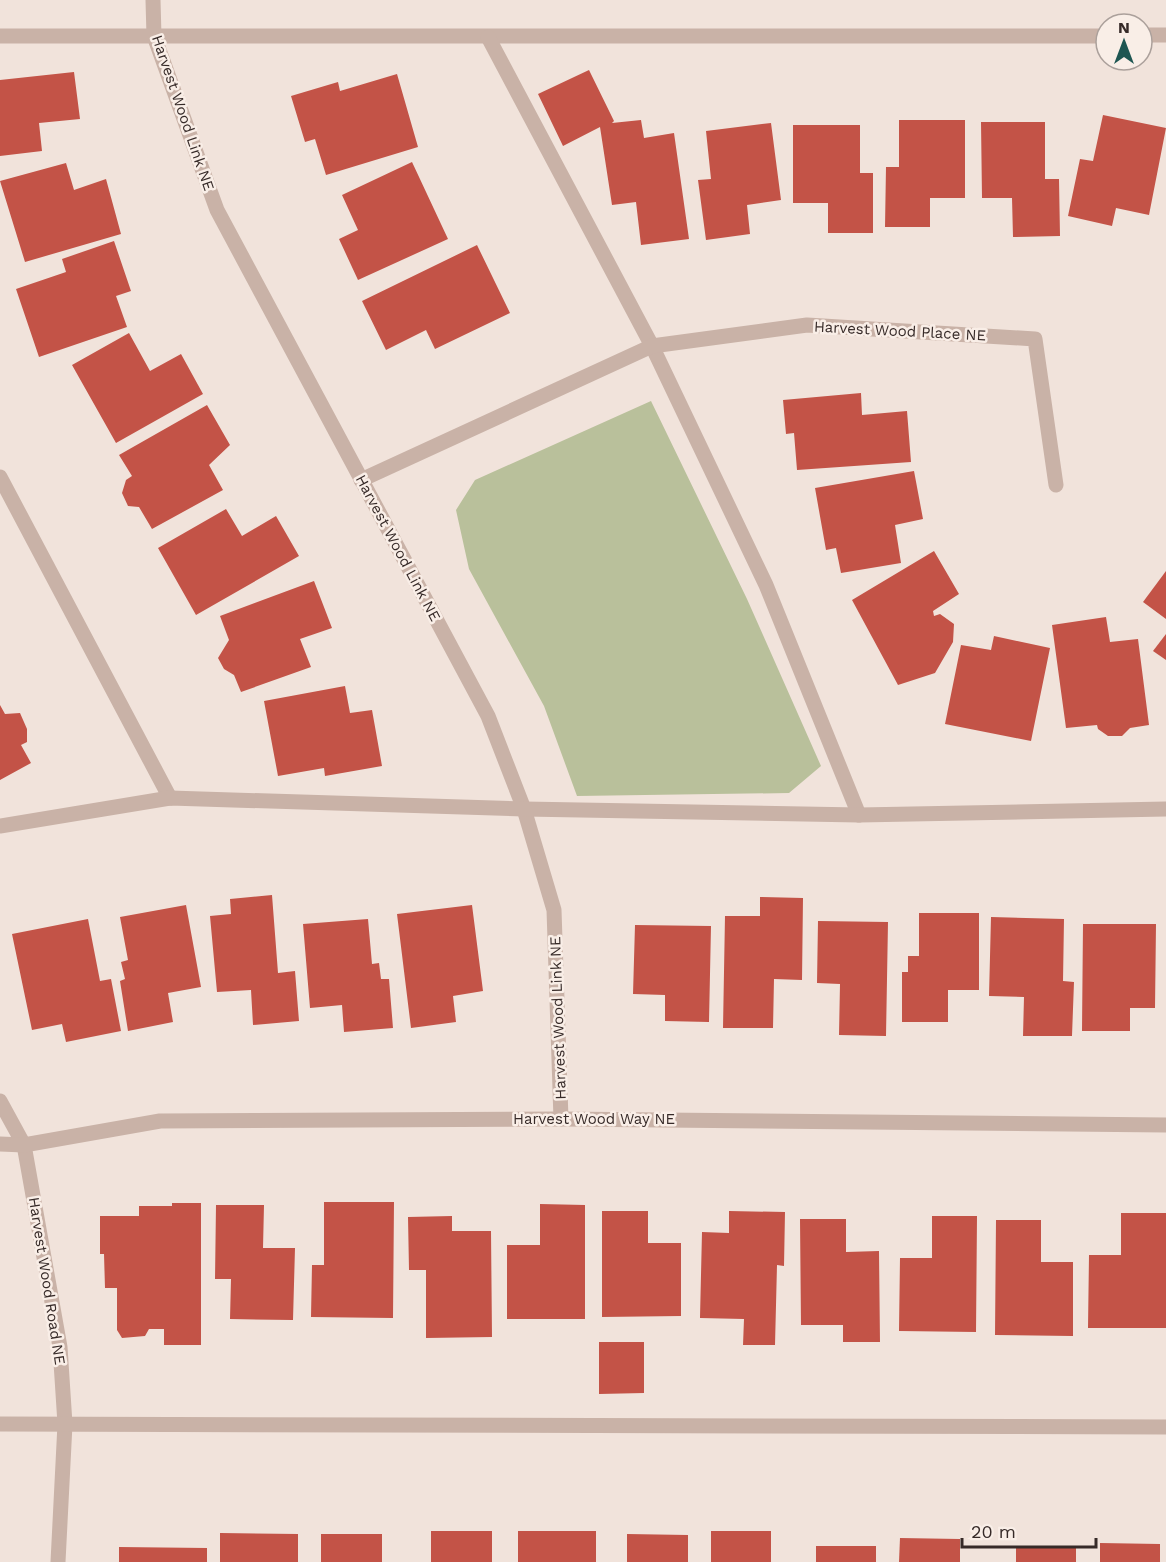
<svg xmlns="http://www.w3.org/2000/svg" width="1166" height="1562" viewBox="0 0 1166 1562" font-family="'Work Sans',sans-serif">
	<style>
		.green { fill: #b9c09b }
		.building { fill: #c35347 }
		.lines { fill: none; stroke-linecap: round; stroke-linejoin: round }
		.minor { stroke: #c9b2a7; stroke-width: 15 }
		.labels { text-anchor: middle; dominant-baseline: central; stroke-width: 5; stroke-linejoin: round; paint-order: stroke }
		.street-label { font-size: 15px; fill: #362a28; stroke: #f9eee7 }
	</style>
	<rect width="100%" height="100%" fill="#f1e3db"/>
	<!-- green -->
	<polygon class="green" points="651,401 747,599 821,766 789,793 577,796 544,706 469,569 456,510 475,480"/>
	<!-- building -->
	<g class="building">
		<polygon points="589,70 614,121 612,123 641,120 644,138 674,133 689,239 641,245 636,202 612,205 600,127 563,146 538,94"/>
		<polygon points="74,72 80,119 39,123 42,151 0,156 0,80"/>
		<polygon points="397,74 418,147 326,175 315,139 305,142 291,96 338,82 340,91"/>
		<polygon points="1103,115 1166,128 1149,215 1116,208 1112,226 1068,216 1080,159 1093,161"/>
		<polygon points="899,120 965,120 965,198 930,198 930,227 885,227 886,167 899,167"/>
		<polygon points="981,122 1045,122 1045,179 1059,179 1060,236 1013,237 1012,198 982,198"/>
		<polygon points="771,123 781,200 747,205 750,234 706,240 698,180 711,179 706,131"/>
		<polygon points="793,125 860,125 860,173 873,173 873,233 828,233 828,203 793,203"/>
		<polygon points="412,162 448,239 358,280 339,239 358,230 342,195"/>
		<polygon points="66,163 74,190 106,179 121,234 25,262 0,181"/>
		<polygon points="114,241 131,291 116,296 127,327 39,357 16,289 66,272 62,259"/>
		<polygon points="477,245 510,313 435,349 426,330 386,350 362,301"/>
		<polygon points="129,333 150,371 181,354 203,394 116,443 72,365"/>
		<polygon points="861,393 862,415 907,411 911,462 797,470 794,433 786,434 783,400"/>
		<polygon points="207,405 230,445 209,465 223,490 152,529 139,507 128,506 122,493 126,480 132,476 119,455"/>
		<polygon points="914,471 923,519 895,525 901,563 841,573 836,548 826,550 815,488"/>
		<polygon points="226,509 242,536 276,516 299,556 196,615 158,548"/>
		<polygon points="934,551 959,594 933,611 934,616 940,614 954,624 953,642 935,673 898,685 852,600"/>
		<polygon points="1166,571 1166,619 1143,602"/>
		<polygon points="314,581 332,628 300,639 311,667 241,692 234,675 224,669 218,658 229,640 220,616"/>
		<polygon points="1106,617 1110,642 1138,639 1149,725 1130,728 1122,736 1108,736 1098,729 1097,725 1066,728 1052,625"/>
		<polygon points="1166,634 1166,660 1153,651"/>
		<polygon points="994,636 1050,648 1031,741 945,724 961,645 991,650"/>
		<polygon points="345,686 350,713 372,710 382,766 325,776 324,768 278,776 264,701"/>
		<polygon points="0,705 5,714 20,713 27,729 27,742 21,745 31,763 0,780"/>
		<polygon points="272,895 278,973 295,971 299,1021 253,1025 251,990 217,992 210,916 231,914 230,899"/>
		<polygon points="760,897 803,898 802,980 774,979 773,1028 723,1028 725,916 760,916"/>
		<polygon points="186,905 201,987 168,993 173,1022 128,1031 120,981 125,979 121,962 128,960 120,917"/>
		<polygon points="472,905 483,991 453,996 456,1022 411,1028 397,914"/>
		<polygon points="919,913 979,913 979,990 948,990 948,1022 902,1022 902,972 908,972 908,956 919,956"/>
		<polygon points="991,917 1064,919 1063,981 1074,982 1072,1036 1023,1036 1024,997 989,996"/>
		<polygon points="88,919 100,981 111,979 121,1031 66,1042 62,1024 32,1030 12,934"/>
		<polygon points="368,919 372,964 379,963 381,979 389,979 393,1028 344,1032 342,1005 310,1008 303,924"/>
		<polygon points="818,921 888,922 886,1036 839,1035 840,984 817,983"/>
		<polygon points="1083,924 1156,924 1155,1008 1130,1008 1130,1031 1082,1031"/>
		<polygon points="635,925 711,926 709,1022 665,1021 665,995 633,994"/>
		<polygon points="324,1202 394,1202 393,1318 311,1317 312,1265 324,1265"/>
		<polygon points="172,1203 201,1203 201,1345 164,1345 164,1329 149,1329 145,1336 122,1338 117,1330 117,1288 105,1288 104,1254 100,1254 100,1216 139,1216 139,1206 172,1206"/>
		<polygon points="540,1204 585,1205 585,1319 507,1319 507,1245 540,1245"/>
		<polygon points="216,1205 264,1205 263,1248 295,1248 293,1320 230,1319 231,1279 215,1279"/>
		<polygon points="602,1211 648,1211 648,1243 681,1243 681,1316 602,1317"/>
		<polygon points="729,1211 785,1212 784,1266 777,1265 775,1345 743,1345 744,1319 700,1318 702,1232 729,1233"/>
		<polygon points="1121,1213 1166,1213 1166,1328 1088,1328 1089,1255 1121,1255"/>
		<polygon points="452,1216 452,1231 491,1231 492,1337 426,1338 426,1270 409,1270 408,1217"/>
		<polygon points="932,1216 977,1216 976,1332 899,1331 900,1258 932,1258"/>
		<polygon points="800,1219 846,1219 846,1252 879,1251 880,1342 843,1342 843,1325 801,1325"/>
		<polygon points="996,1220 1041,1220 1041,1262 1073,1262 1073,1336 995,1335"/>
		<polygon points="599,1342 644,1342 644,1393 599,1394"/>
		<rect x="431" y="1531" width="61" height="31"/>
		<rect x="518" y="1531" width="78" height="31"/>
		<rect x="711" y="1531" width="60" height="31"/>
		<polygon points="220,1533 298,1534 298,1562 220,1562"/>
		<rect x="321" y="1534" width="61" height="28"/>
		<polygon points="627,1534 688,1535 688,1562 627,1562"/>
		<polygon points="900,1538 960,1539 960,1562 899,1562"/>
		<polygon points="1100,1543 1160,1544 1160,1562 1100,1562"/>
		<rect x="816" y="1546" width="60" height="16"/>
		<rect x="1016" y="1546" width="60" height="16"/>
		<polygon points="119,1547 207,1548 207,1562 119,1562"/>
	</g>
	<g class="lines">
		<!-- minor -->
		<g class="minor">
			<polyline points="153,0 154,36 217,210 488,716 524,809 554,910 561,1119"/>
			<polyline points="1142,35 1166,35"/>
			<polyline points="0,36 1106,36"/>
			<polyline points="488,37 652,346 766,585 859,815"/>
			<polyline points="0,477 170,798"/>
			<polyline points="361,480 652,346 807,325 1035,339 1056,485"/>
			<polyline points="0,826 170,798 524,809 859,815 1166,809"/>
			<polyline points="0,1101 24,1145 60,1347 65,1424 58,1562"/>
			<polyline points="0,1144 24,1145 160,1121 561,1119 1166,1125"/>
			<polyline points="0,1424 1166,1427"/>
		</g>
	</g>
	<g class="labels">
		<!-- street labels -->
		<g class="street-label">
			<text transform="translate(183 113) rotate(71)">Harvest Wood Link NE</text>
			<text transform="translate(900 331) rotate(3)">Harvest Wood Place NE</text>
			<text transform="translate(398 548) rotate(62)">Harvest Wood Link NE</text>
			<text transform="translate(558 1018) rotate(-92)">Harvest Wood Link NE</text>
			<text x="594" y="1119">Harvest Wood Way NE</text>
			<text transform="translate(47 1281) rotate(81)">Harvest Wood Road NE</text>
		</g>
	</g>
	<!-- north arrow -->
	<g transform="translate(1124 42)"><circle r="28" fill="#f9eee7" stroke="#aba09b" stroke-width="1.5"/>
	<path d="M0-4.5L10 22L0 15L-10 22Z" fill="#1e5652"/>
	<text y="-9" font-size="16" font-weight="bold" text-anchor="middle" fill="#362a28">N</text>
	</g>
	<!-- scale -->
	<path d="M962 1538v9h134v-9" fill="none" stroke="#362a28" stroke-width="3"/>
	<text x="971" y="1538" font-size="18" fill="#362a28" stroke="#f9eee7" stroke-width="4.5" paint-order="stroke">20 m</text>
</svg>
